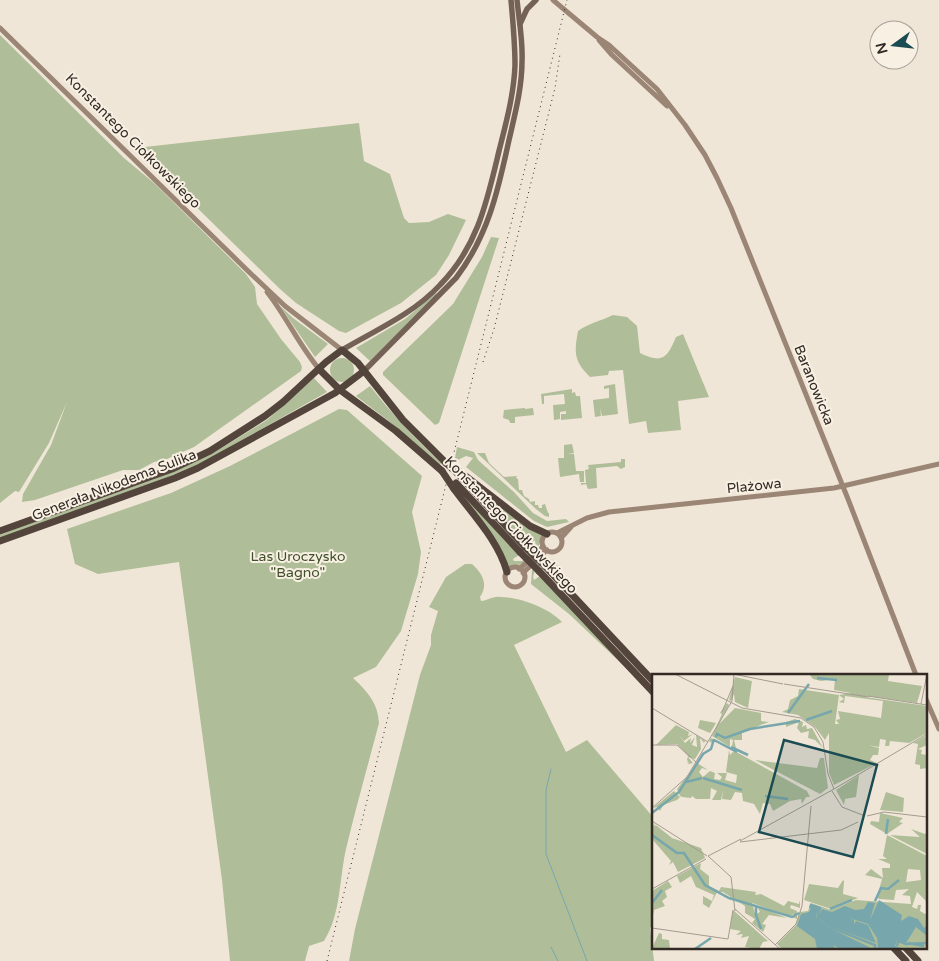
<svg xmlns="http://www.w3.org/2000/svg" width="939" height="961" viewBox="0 0 939 961" font-family="'Varela Round',sans-serif">
	<style>
		.green { fill: #afbe98 }
		.lines { fill: none; stroke-linecap: round; stroke-linejoin: round }
		.stream { stroke: #77a7ac; stroke-width: 1 }
		.secondary { stroke: #9b8575; stroke-width: 5 }
		.primary { stroke: #756256; stroke-width: 5.5 }
		.highway { stroke: #54453c; stroke-width: 7 }
		.rail { stroke: #332a25; stroke-width: 1; stroke-dasharray: 1 4; stroke-linecap: butt }
		.highway-bridge { stroke: #54453c; stroke-width: 7 }
		.labels { text-anchor: middle; dominant-baseline: central; stroke-width: 4; stroke-linejoin: round; paint-order: stroke }
		.street-label { font-size: 14px; fill: #332a25; stroke: #f8f0e3 }
		.park-label { font-size: 14px; fill: #40502a; stroke: #f8f0e3 }
		.inset-river { fill: none; stroke: #77a7ac; stroke-width: 2.5 }
		.inset-road { fill: none; stroke: #a49b90; stroke-width: 1 }
		.view { fill: #1c4c53; fill-opacity: 0.15; stroke: #1c4c53; stroke-width: 2.5 }
		.inset-edge { fill: none; stroke: #332a25; stroke-width: 2.5 }
	</style>
	<rect width="100%" height="100%" fill="#f0e6d7"/>
	<!-- green -->
	<g class="green">
		<polygon points="0,35 124,158 154,183 246,274 255,287 257,304 281,339 300,362 302,367 301,371 194,447 167,459 154,462 139,470 123,470 35,500 22,502 23,494 51,445 67,402 49,443 19,492 15,491 0,503"/>
		<polygon points="359,123 364,161 390,174 404,218 409,223 429,222 448,214 466,220 449,255 436,275 401,303 346,333 339,331 296,303 280,289 136,148"/>
		<polygon points="491,237 499,238 439,423 435,425 383,375 383,372 453,304 482,257"/>
		<polygon points="436,293 437,294 370,361 356,348 405,319"/>
		<polygon points="280,306 293,318 328,344 315,357"/>
		<path d="M 613,315 L 627,317 L 637,326 L 640,353 C 663,364 667,358 676,337 L 683,334 L 709,397 L 678,401 L 681,430 L 648,433 L 646,421 L 629,424 L 623,370 L 609,371 L 608,375 L 590,377 C 574,361 574,353 578,331 C 589,323 601,321 613,315 Z"/>
		<circle cx="342" cy="370" r="12"/>
		<polygon points="314,378 327,392 201,463 161,480 0,538 0,535 15,529 160,477 212,454 267,420"/>
		<polygon points="615,384 618,414 602,416 600,408 601,416 595,417 593,400 609,398 609,388 604,389 604,386"/>
		<path d="M 370,386 C 392,414 415,439 441,463 L 440,465 L 390,422 L 356,396 Z"/>
		<polygon points="572,389 572,393 575,392 576,396 580,396 582,418 561,420 561,414 566,414 566,411 560,412 560,419 554,420 553,405 565,404 564,394 544,396 544,404 542,404 541,394"/>
		<polygon points="525,408 525,409 533,408 534,415 515,417 515,423 510,423 509,420 503,418 504,410"/>
		<path d="M 339,409 L 347,410 L 422,476 L 412,512 L 421,552 L 418,574 L 401,631 L 376,667 L 353,678 C 367,691 378,703 379,723 C 368,765 356,807 346,849 C 339,880 341,914 324,941 L 309,946 L 305,961 L 230,961 L 222,880 L 179,562 L 98,574 L 75,564 L 67,529 L 171,493 L 230,466 Z"/>
		<polygon points="572,444 574,453 568,454 574,454 576,471 584,471 584,482 580,482 579,474 560,477 558,458 564,458 564,445"/>
		<polygon points="457,447 474,452 478,460 514,492 533,513 547,521 566,519 569,522 547,527 534,521 466,467 473,458 466,456 458,460 455,458"/>
		<polygon points="477,453 485,453 489,463 504,477 517,476 516,478 518,479 519,490 522,490 524,496 529,499 530,502 535,501 535,505 538,505 539,508 542,508 542,505 545,504 548,513 549,513 549,517 545,516 536,509"/>
		<polygon points="621,459 625,459 625,467 621,469 617,466 596,468 597,488 588,489 586,484 581,485 581,483 586,483 585,470 589,469 588,465 621,462"/>
		<polygon points="461,474 543,535 537,550 523,564 508,567 500,547 457,488 519,555 513,559 514,561 522,561 536,548 535,540 530,545 527,543"/>
		<path d="M 545,559 L 554,560 L 565,579 L 572,590 L 641,663 L 550,567 L 549,565 L 554,560 L 547,560 C 541,566 531,571 534,580 L 540,576 L 653,696 L 625,667 L 569,614 L 531,584 L 532,570 Z"/>
		<path d="M 465,564 L 472,564 C 482,573 489,584 480,597 L 481,601 C 487,601 493,596 500,597 C 519,597 549,608 562,622 L 514,645 L 566,752 L 587,740 L 653,817 L 653,925 L 650,928 L 654,961 L 349,961 L 355,929 L 420,675 L 431,645 L 431,635 L 438,611 L 429,607 L 446,577 Z"/>
	</g>
	<g class="lines">
		<!-- stream -->
		<g class="stream">
			<polyline points="551,769 546,790 546,854 587,961"/>
			<polyline points="551,947 558,961"/>
		</g>
		<!-- secondary -->
		<g class="secondary">
			<polyline points="553,0 597,37 609,45 657,89 685,125 705,155 717,178 731,208 848,499 916,675"/>
			<polyline points="0,28 248,271 285,306 342,350"/>
			<polyline points="599,40 612,55 667,106"/>
			<path d="M 267,292 C 286,316 299,345 319,369"/>
			<circle cx="552" cy="542" r="10"/>
			<polyline points="557,533 587,518 609,512 834,488 939,464"/>
			<polyline points="561,538 571,527"/>
			<circle cx="515" cy="577" r="10"/>
			<polyline points="519,569 537,554 543,546"/>
			<polyline points="523,573 547,550"/>
			<polyline points="925,697 939,729"/>
		</g>
		<!-- primary -->
		<g class="primary">
			<polyline points="520,24 527,9 536,0"/>
			<path d="M 342,350 C 376,330 413,314 440,285 C 478,246 487,201 499,151 C 506,123 514,94 515,65 C 515,43 513,22 511,0"/>
			<path d="M 364,371 L 456,278 C 488,236 498,191 509,140 C 515,114 522,88 522,61 C 523,41 519,20 517,0"/>
		</g>
		<!-- highway -->
		<g class="highway">
			<polyline points="319,369 340,390 396,431 442,471"/>
			<polyline points="459,471 530,526 547,534"/>
			<polyline points="459,475 525,547"/>
			<polyline points="456,483 520,552"/>
			<path d="M 454,489 C 473,515 498,540 507,572"/>
			<polyline points="0,531 172,469 210,451 265,416 283,402 326,362 342,350 358,363 403,420 446,463"/>
			<polyline points="0,541 175,478 198,468 335,393 364,371"/>
			<polyline points="545,566 653,681"/>
			<polyline points="539,571 653,692"/>
			<polyline points="893,947 906,961"/>
			<polyline points="905,947 918,961"/>
		</g>
		<!-- rail -->
		<g class="rail">
			<polyline points="483,362 494,329 555,88 560,54"/>
			<polyline points="327,961 567,0"/>
		</g>
		<!-- highway-bridge -->
		<g class="highway-bridge">
			<polyline points="446,463 459,475"/>
			<polyline points="442,471 454,489"/>
			<polyline points="525,547 545,566"/>
			<polyline points="520,552 539,571"/>
		</g>
	</g>
	<g class="labels">
		<!-- street labels -->
		<g class="street-label">
			<text transform="translate(133 141) rotate(45)">Konstantego Ciołkowskiego</text>
			<text transform="translate(814 385) rotate(68)">Baranowicka</text>
			<text transform="translate(114 485) rotate(-21)">Generała Nikodema Sulika</text>
			<text transform="translate(754 486) rotate(-6)">Plażowa</text>
			<text transform="translate(511 525) rotate(46)">Konstantego Ciołkowskiego</text>
		</g>
		<!-- park labels -->
		<g class="park-label">
			<text x="298" y="556">Las Uroczysko<tspan x="298" dy="16">"Bagno"</tspan></text>
		</g>
	</g>
	<!-- overview -->
	<g transform="translate(652 674)">
		<rect width="275" height="275" fill="#f0e6d7"/>
		<path d="M 157,0 L 237,0 L 236,7 L 270,12 L 265,29 L 215,22 L 213,23 L 275,32 L 275,59 L 257,69 L 238,67 L 237,72 L 233,72 L 234,66 L 228,65 L 227,73 L 216,71 L 227,74 L 226,81 L 221,81 L 218,86 L 225,89 L 182,111 L 177,99 L 177,59 L 173,66 L 163,53 L 146,41 L 130,38 L 136,35 L 138,26 L 146,22 L 147,15 L 187,21 L 199,19 L 182,16 L 183,5 L 169,7 L 161,5 ZM 187,21 L 192,25 L 187,28 L 192,29 L 193,22 L 231,27 L 229,44 L 186,37 L 188,45 L 184,46 L 187,50 L 183,50 ZM 83,3 L 100,7 L 96,34 L 83,28 L 82,20 L 79,27 L 77,26 ZM 75,29 L 77,31 L 67,50 L 83,34 L 109,39 L 109,47 L 117,48 L 90,58 L 90,66 L 82,66 L 84,74 L 80,72 L 81,66 L 78,65 L 78,73 L 60,62 L 70,40 L 68,39 ZM 143,45 L 151,48 L 150,53 L 154,51 L 155,55 L 160,54 L 171,74 L 163,66 L 156,64 L 157,57 L 149,59 L 145,54 L 147,48 L 134,53 L 134,48 ZM 48,46 L 64,49 L 58,59 L 46,54 ZM 24,51 L 37,58 L 36,62 L 41,60 L 32,67 L 27,61 L 33,69 L 39,64 L 38,69 L 43,63 L 40,71 L 45,73 L 44,61 L 53,67 L 49,75 L 52,69 L 48,64 L 49,75 L 43,85 L 36,83 L 41,89 L 37,90 L 34,88 L 37,89 L 35,86 L 36,82 L 25,70 L 4,71 ZM 275,61 L 275,71 L 266,75 L 270,76 L 269,80 L 275,81 L 275,94 L 268,95 L 268,91 L 263,90 L 266,70 L 261,69 ZM 59,64 L 155,117 L 158,123 L 154,123 L 150,130 L 149,125 L 138,127 L 121,137 L 118,130 L 111,129 L 108,140 L 102,130 L 91,127 L 90,119 L 83,118 L 79,126 L 70,125 L 71,116 L 69,126 L 60,126 L 65,117 L 59,114 L 58,125 L 44,125 L 40,122 L 39,124 L 30,123 L 28,122 L 25,115 L 45,89 L 56,96 L 50,94 L 47,98 L 51,103 L 58,97 L 63,99 L 62,105 L 68,106 L 70,103 L 65,99 L 75,99 L 73,106 L 84,109 L 85,101 L 74,98 L 77,76 L 78,81 L 82,77 L 63,67 L 60,69 L 57,67 ZM 168,84 L 172,84 L 176,114 L 168,120 L 103,86 L 165,94 ZM 207,101 L 204,123 L 193,125 L 192,131 L 184,116 ZM 22,117 L 28,123 L 25,126 L 11,131 L 8,137 L 5,133 L 1,134 ZM 234,118 L 252,124 L 251,138 L 228,136 ZM 228,139 L 251,144 L 247,148 L 251,149 L 235,160 L 218,150 L 219,147 L 227,148 ZM 0,148 L 20,164 L 49,174 L 53,184 L 26,198 L 21,188 L 17,191 L 19,187 L 0,165 L 0,151 L 4,152 ZM 259,155 L 273,160 L 275,158 L 275,180 L 238,161 L 268,163 ZM 235,161 L 275,182 L 275,228 L 265,218 L 260,233 L 265,235 L 266,231 L 269,231 L 268,237 L 275,241 L 275,275 L 130,275 L 125,270 L 144,251 L 148,238 L 156,237 L 159,229 L 179,236 L 204,226 L 259,230 L 258,222 L 250,221 L 257,215 L 244,216 L 242,226 L 227,225 L 225,223 L 230,205 L 213,201 L 219,195 L 231,204 L 230,194 L 238,194 L 238,190 L 226,185 L 235,185 L 231,182 ZM 256,195 L 268,196 L 269,206 L 254,208 ZM 49,189 L 48,195 L 57,202 L 57,212 L 67,217 L 69,213 L 104,218 L 103,221 L 109,220 L 132,232 L 136,227 L 147,230 L 148,226 L 148,234 L 139,231 L 138,234 L 145,237 L 145,245 L 140,243 L 142,240 L 138,242 L 100,229 L 106,249 L 104,240 L 108,238 L 105,232 L 135,244 L 117,241 L 110,250 L 114,251 L 111,258 L 100,249 L 103,245 L 93,239 L 93,232 L 71,218 L 65,218 L 57,234 L 51,230 L 51,222 L 60,227 L 62,221 L 44,213 L 39,202 L 28,209 L 25,202 ZM 191,206 L 192,207 L 191,220 L 206,224 L 179,235 L 152,226 L 157,210 L 186,214 ZM 16,207 L 20,213 L 13,217 L 15,223 L 10,227 L 13,232 L 2,236 L 0,246 L 0,217 ZM 81,236 L 116,267 L 111,268 L 107,275 L 93,273 L 97,262 L 89,264 L 91,260 L 84,261 L 89,257 L 78,255 ZM 7,259 L 10,260 L 10,265 L 17,266 L 18,274 L 0,274 Z" fill="#afbe98" fill-rule="evenodd"/>
		<path d="M 227,226 L 250,241 L 249,247 L 257,242 L 266,245 L 272,254 L 275,251 L 275,262 L 264,253 L 254,269 L 245,266 L 243,272 L 253,275 L 226,275 L 225,264 L 216,250 L 197,244 L 202,246 L 202,250 L 204,247 L 216,251 L 224,269 L 180,253 L 167,242 L 170,235 L 180,238 L 193,232 L 203,236 L 212,235 L 216,228 L 223,229 L 218,246 ZM 160,232 L 167,235 L 164,242 L 178,254 L 221,275 L 188,275 L 181,271 L 184,275 L 165,275 L 163,265 L 145,252 L 149,240 L 157,238 Z" fill="#77a7ac"/>
		<path class="inset-river" d="M 165,4 L 185,6M 136,39 L 157,10M 154,46 L 180,37M 64,63 L 65,60 L 73,64 L 98,55 L 148,47M 62,66 L 85,78M 79,73 L 96,81M 51,104 L 90,116M 34,108 L 50,104M 113,122 L 136,125M 0,139 L 27,118 L 51,80 L 59,75 L 62,65M 234,160 L 236,145M 0,161 L 25,179 L 32,179 L 53,211 L 77,224 L 140,243 L 147,239M 223,227 L 229,214 L 236,215 L 247,206M 0,229 L 10,216M 104,232 L 104,241 L 109,255M 158,234 L 159,231 L 168,234 L 166,242 L 180,254 L 223,271 L 223,275M 178,235 L 200,226M 256,269 L 272,272M 245,272 L 246,267 L 254,270 L 275,269M 43,275 L 59,264"/>
		<path class="inset-road" d="M 23,0 L 90,34 L 149,44 L 162,53 L 171,68 L 176,100 L 182,115 L 88,167M 81,0 L 131,10M 132,10 L 217,23M 216,22 L 275,31M 269,30 L 275,0M 0,34 L 56,68M 70,38 L 81,12M 0,71 L 25,71 L 44,88M 182,115 L 275,60M 180,117 L 190,133 L 213,142M 0,134 L 35,103 L 80,27 L 82,0M 215,142 L 232,138 L 275,143M 0,147 L 55,182M 88,168 L 189,156 L 206,148M 56,182 L 89,165M 56,182 L 79,203 L 83,237M 0,215 L 54,185M 83,235 L 128,275M 0,254 L 76,265 L 81,236M 123,271 L 144,250 L 150,232 L 159,132"/>
		<path class="view" d="M 132,66 L 225,91 L 201,183 L 107,158 Z"/>
		<rect width="275" height="275" class="inset-edge"/>
	</g>
	<!-- north arrow -->
	<g transform="translate(894 45) rotate(255)"><circle r="24" fill="#f8f0e3" stroke="#a9a197"/>
	<path d="M0-4L9 19L0 12L-9 19Z" fill="#1c4c53"/>
	<text y="-8" font-size="14" font-weight="bold" text-anchor="middle" fill="#332a25">N</text>
	</g>
</svg>
